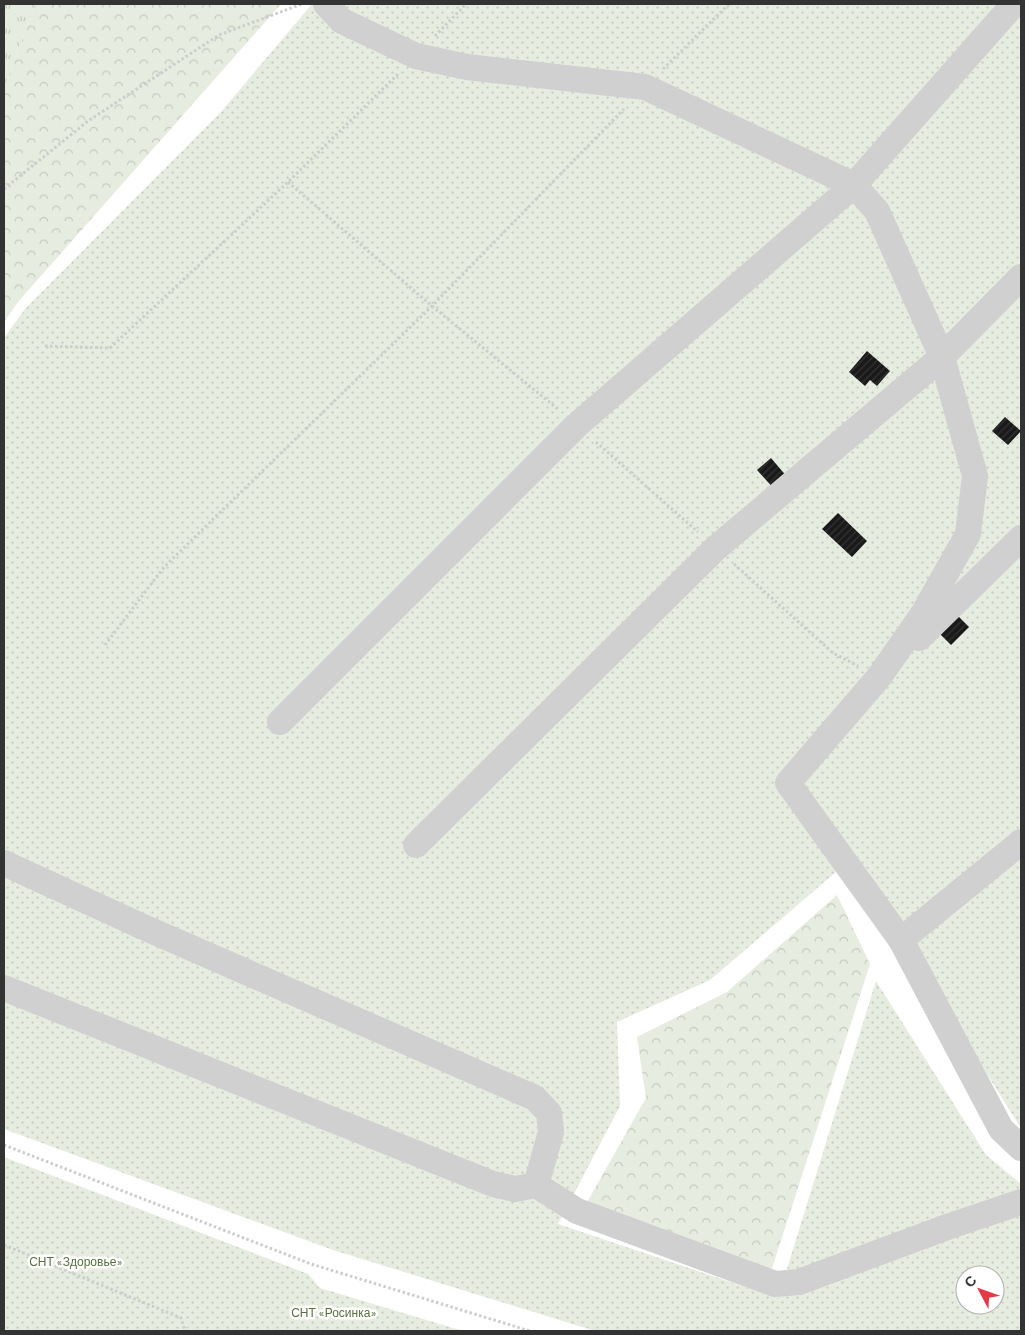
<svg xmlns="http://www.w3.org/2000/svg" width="1025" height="1335" viewBox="0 0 1025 1335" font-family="Barlow,sans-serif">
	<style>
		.grass { fill: url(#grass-tufts) }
		.forest { fill: url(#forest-crowns) }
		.garden { fill: url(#garden-dots); fill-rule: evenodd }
		.building { fill: url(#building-hatch) }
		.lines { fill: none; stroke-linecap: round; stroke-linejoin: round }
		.path { stroke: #cdcdcd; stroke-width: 3; stroke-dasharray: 2.5 2.5; stroke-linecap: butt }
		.minor { stroke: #d0d0d0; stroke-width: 26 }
		.labels { text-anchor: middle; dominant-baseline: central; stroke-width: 5; stroke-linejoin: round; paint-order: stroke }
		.park-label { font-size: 12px; fill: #56703f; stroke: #fff }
	</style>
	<defs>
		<pattern id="grass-tufts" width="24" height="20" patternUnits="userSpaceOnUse" patternTransform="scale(1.25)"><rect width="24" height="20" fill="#e6ecdf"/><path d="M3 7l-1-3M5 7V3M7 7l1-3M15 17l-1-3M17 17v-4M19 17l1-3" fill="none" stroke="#c6cbc0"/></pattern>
		<pattern id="forest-crowns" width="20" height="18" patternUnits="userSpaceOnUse" patternTransform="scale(1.25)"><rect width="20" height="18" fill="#e6ecdf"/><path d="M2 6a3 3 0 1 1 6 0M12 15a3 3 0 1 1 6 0" fill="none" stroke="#c6cbc0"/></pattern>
		<pattern id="garden-dots" width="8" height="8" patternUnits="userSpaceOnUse" patternTransform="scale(1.25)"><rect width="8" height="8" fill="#e6ecdf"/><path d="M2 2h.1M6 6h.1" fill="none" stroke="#c6cbc0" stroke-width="1.8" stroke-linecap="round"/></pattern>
		<pattern id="building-hatch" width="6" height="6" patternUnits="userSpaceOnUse" patternTransform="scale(1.25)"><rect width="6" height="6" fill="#1a1a1a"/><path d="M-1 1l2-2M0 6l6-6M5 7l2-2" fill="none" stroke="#333"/></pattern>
	</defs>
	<rect width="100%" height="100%" fill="#fff"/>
	<!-- grass -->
	<polygon class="grass" points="4,4 35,4 4,89"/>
	<!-- forest -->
	<g class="forest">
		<polygon points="35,4 281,4 18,302 4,322 4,89"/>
		<polygon points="837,895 870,964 767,1284 581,1213 646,1098 637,1037 727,992"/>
	</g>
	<!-- garden -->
	<g class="garden">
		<path d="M 312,4 L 1021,4 L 1021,1128 L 851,859 L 710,980 L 617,1022 L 620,1106 L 558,1224 L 778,1298 L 876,981 L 986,1155 L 1021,1184 L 1021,1331 L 595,1331 L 333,1250 L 4,1129 L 4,338 L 25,309 L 221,112 ZM 965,1275 L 995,1275 L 995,1305 L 965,1305 Z"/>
		<polygon points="4,1157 308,1274 320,1288 463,1331 4,1331"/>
	</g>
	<!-- building -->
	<g class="building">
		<polygon points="867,351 890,371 877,386 870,380 865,386 849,372"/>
		<polygon points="1005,417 1021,431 1008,445 992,431"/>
		<polygon points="771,458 788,478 775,490 757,470"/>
		<polygon points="838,513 867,541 852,557 822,529"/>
		<polygon points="954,612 969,627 951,645 936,630"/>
	</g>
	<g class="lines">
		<!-- path -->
		<g class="path">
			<polyline points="435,36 466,4"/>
			<polyline points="663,69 729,4"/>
			<polyline points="288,182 432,306 559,410"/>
			<polyline points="4,189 88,121 219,35 302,4"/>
			<polyline points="45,346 110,348 288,182 398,74"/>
			<polyline points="596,442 698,532"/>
			<polyline points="734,564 833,653 858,666"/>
			<polyline points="105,645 164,567 432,306 624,109"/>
			<polyline points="4,1145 311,1264 530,1331"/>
			<polyline points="4,1245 181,1318 185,1331"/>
		</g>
		<!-- minor -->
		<g class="minor">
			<polyline points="326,4 342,21 416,56 467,67 645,87 854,185 877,211 942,357 975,476 968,534 923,614 879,677 788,783 901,940 1001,1129 1021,1148"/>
			<polyline points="919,638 1021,538"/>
			<polyline points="280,722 577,425 854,185 1014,4"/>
			<polyline points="416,845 716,548 942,357 1021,277"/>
			<polyline points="4,863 141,926 535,1098 549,1113 551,1132 536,1185"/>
			<polyline points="901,940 1021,842"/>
			<polyline points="4,988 493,1184 515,1189 536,1185 577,1211 775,1284 799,1282 950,1226 1021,1202"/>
		</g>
	</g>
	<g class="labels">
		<!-- park labels -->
		<g class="park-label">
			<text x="76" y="1261">СНТ «Здоровье»</text>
			<text x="334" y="1312">СНТ «Росинка»</text>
		</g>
	</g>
	<!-- border -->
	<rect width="1025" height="1335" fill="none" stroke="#333333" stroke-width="10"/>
	<!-- north arrow -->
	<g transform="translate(980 1290) rotate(311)"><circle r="24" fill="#ffffff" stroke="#adadad"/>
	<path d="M0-4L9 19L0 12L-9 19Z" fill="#e63946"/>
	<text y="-8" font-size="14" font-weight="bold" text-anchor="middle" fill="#333333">С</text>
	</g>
</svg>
